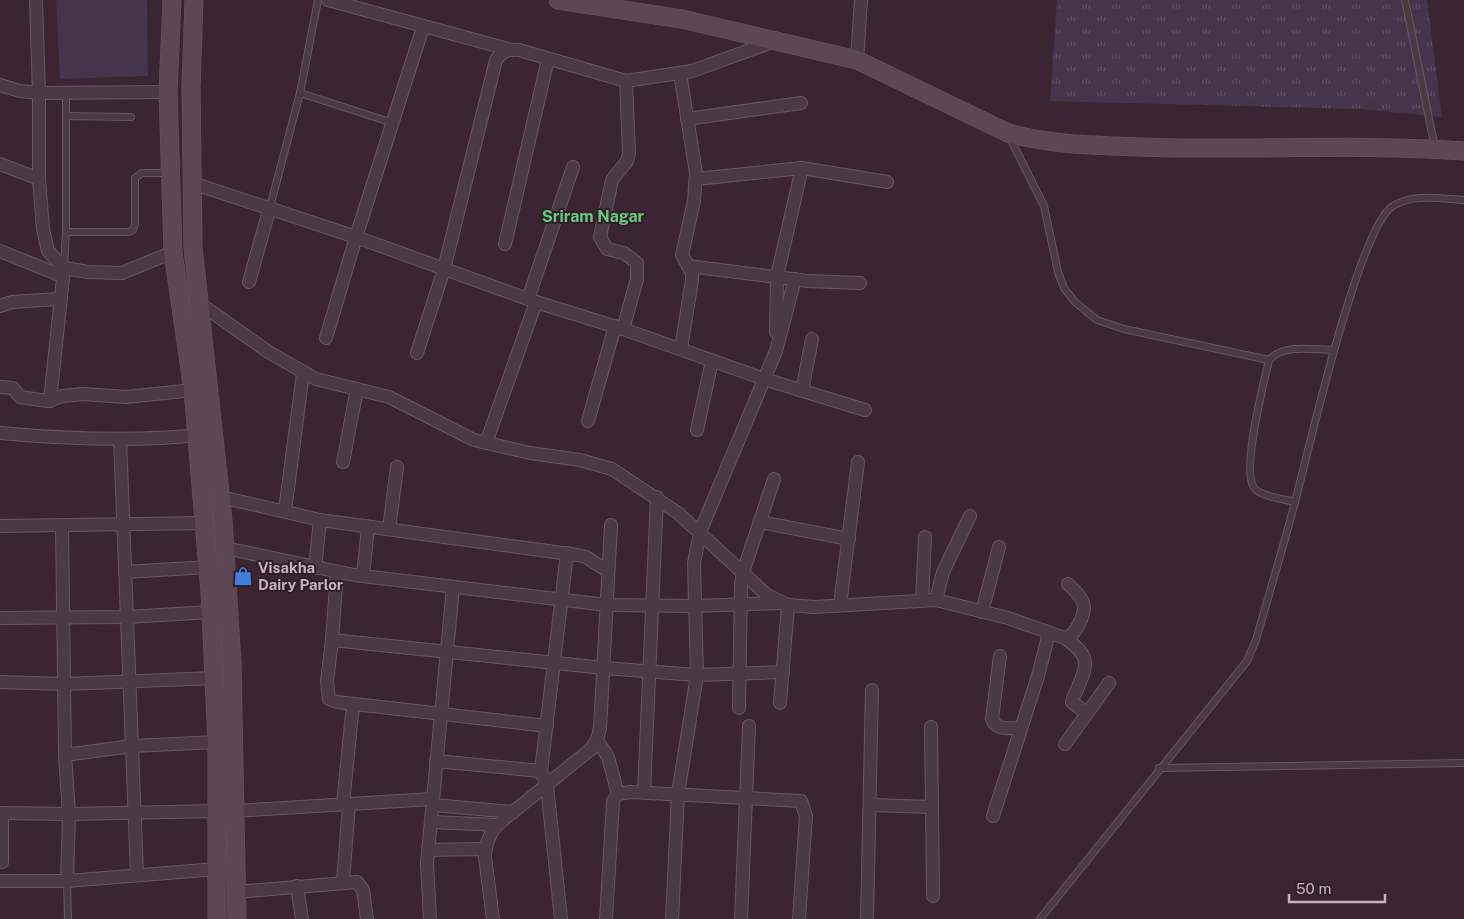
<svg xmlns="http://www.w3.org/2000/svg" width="1464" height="919" viewBox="0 0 1464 919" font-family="'Public Sans',sans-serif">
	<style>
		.grass { fill: url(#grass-tufts) }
		.green { fill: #45344c }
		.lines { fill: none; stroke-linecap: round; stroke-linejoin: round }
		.lane-casing { stroke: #695762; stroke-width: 8 }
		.street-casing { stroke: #695762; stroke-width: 14 }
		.secondary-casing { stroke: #695762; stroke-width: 19 }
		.lane { stroke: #4b3944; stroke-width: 6 }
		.street { stroke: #4b3944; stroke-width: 12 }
		.secondary { stroke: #5e4754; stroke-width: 18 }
		.labels { text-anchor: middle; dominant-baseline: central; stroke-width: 4; stroke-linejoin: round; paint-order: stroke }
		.poi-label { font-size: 15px; font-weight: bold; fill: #c7b4bf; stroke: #301e29; text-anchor: start }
		.neighbourhood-label { font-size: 16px; font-weight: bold; fill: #6acc84; stroke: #301e29 }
	</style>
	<defs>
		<pattern id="grass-tufts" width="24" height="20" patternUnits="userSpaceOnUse" patternTransform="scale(1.25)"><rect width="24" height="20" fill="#45344c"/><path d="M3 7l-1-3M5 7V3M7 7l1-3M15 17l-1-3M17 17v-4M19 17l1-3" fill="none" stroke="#5e4f64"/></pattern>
	</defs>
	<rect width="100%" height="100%" fill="#3b2532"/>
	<!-- grass -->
	<polygon class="grass" points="1057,0 1427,0 1442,117 1361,109 1050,101"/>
	<!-- green -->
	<polygon class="green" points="56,0 147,0 148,76 60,79"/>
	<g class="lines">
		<!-- lane casing -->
		<g class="lane-casing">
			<g id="lane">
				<polyline points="1405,0 1435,148"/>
				<polyline points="300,93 393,123"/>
				<polyline points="66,116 131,117"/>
				<polyline points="1009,136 1044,206 1058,272 1064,288 1075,302 1097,320 1124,329 1269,360"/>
				<polyline points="270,207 300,93 318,0"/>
				<polyline points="66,232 129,232 133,230 135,224 135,178 142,173 169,173"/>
				<polyline points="64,267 66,232 66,93"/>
				<path d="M 1295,502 C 1284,499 1263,497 1255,489 C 1240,474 1264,382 1269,360 C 1285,343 1312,350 1334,350"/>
				<polyline points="1159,768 1464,763"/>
				<polyline points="67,881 68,919"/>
				<path d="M 1040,919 L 1247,661 L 1256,640 C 1269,594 1283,548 1295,502 C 1308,453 1359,226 1393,206 C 1413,193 1442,199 1464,200"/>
			</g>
		</g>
		<!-- street casing -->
		<g class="street-casing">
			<g id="street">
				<polyline points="36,0 39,93 39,179 43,229 48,251 64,268 88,272 122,273 173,252"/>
				<polyline points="328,0 512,50"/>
				<polyline points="857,60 861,0"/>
				<polyline points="680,73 696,173 694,201 682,255 692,273 692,280 681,349"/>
				<polyline points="0,85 20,91 39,93 168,92"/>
				<polyline points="687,119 801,103"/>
				<polyline points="0,164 39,179"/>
				<polyline points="696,179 802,168 887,182"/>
				<polyline points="192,183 356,237 423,27"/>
				<polyline points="505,244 548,59"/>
				<polyline points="0,251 62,276"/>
				<polyline points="688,266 808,281 860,283"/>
				<polyline points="249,282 270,207"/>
				<polyline points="528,299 573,167"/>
				<path d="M 199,303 L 270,353 L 316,379 L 389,397 L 474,440 L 530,453 L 580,460 L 612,469 L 678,513 L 767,595 L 788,605 L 814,607 L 936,600 L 1008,618 L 1065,638 C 1072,637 1076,630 1079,624 C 1089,605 1083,598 1068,584"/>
				<polyline points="0,306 12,302 58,299 61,297 64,268"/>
				<polyline points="623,329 637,279 637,263 624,253 607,249 600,237 612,180 627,161 629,153 626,81"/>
				<polyline points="776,332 777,276 802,168"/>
				<polyline points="326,338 356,237 536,302 623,329 764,379 865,410"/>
				<path d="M 417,353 L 444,269 L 496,60 C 502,51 508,49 519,50 L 626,81 L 692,71 L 775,41"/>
				<polyline points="0,387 13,388 20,397 48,401 62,396 83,394 126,397 193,390"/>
				<polyline points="802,391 812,339"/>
				<polyline points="50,401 61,297"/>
				<polyline points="588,421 615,326"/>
				<polyline points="697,430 712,361"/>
				<path d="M 0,433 C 66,439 132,442 198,435"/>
				<polyline points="120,439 137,875"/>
				<polyline points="486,443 536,302"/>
				<polyline points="343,462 357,389"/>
				<polyline points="221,497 320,520 577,555 586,557 608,571"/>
				<polyline points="285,511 303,373"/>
				<polyline points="760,522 849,539"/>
				<polyline points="0,526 205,523"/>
				<polyline points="62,526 65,755 69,814 67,881"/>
				<polyline points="389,529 397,467"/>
				<polyline points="225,548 354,575 607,605 695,606 780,603"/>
				<polyline points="315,568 320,520"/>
				<polyline points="125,572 209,567"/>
				<polyline points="337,572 332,640 327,681 329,699 337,702 547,726"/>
				<polyline points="363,576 368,527"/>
				<polyline points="922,600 925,537"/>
				<polyline points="936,600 943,572 970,516"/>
				<polyline points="840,605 858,462"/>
				<polyline points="982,612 999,547"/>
				<polyline points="0,618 126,617 211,612"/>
				<path d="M 1065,638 C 1087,654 1090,661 1078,687 C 1076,692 1073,696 1072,702 L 1087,714"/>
				<polyline points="332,640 604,668 697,675 783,672"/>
				<path d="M 1000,656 L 992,719 C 996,731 1010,728 1021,728"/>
				<polyline points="0,682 65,684 215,678"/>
				<polyline points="780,703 788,605"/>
				<polyline points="739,708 741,584 743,572 774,479"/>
				<polyline points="597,740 608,757 618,794"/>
				<polyline points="1065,744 1109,683"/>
				<polyline points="65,755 132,746 217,742"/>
				<polyline points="436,761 541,771"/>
				<polyline points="644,792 657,497"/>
				<polyline points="343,804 353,704"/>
				<polyline points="433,805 514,812"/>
				<polyline points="871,805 932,807 931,727"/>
				<polyline points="932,807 933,896"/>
				<polyline points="234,811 433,799"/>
				<polyline points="0,813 69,814 218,811"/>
				<polyline points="2,813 2,862"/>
				<polyline points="993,816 1038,676 1049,633"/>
				<polyline points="432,822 497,825"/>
				<polyline points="428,850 485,849"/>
				<polyline points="0,881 67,881 217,869"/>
				<polyline points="343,882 349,804"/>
				<polyline points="297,886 302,919"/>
				<polyline points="236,892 357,882 363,890 367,919"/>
				<polyline points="430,919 427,863 453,587"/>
				<path d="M 493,919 L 485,857 C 485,844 489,835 497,825 L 591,749 L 597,740 L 600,728 L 611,525"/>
				<polyline points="561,919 547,786 541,771 567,553"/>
				<polyline points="606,919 613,801 618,794 630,792 801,801 806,816 799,919"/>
				<polyline points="672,919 678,794 697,675 694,563 700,532 776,351 795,279"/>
				<polyline points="741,919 749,726"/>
				<polyline points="867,919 872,690"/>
			</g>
		</g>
		<!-- secondary casing -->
		<g class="secondary-casing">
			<g id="secondary">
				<polyline points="172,0 168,92 173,252 193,390 210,592 217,742 217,919"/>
				<polyline points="194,0 191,87 193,247 223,521 232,664 237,919"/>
				<path d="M 558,0 L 682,19 L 857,60 L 1008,133 C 1051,145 1094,145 1139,147 C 1247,151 1356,143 1464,151"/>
			</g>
		</g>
		<!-- lane -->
		<use href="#lane" class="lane"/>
		<!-- street -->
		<use href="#street" class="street"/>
		<!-- secondary -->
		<use href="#secondary" class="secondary"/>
	</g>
	<!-- icons -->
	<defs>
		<g id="shop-bare" transform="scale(1.5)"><path d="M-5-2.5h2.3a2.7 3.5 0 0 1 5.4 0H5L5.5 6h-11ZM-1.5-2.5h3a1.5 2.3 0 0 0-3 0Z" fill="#3f7fe0" stroke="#301e29" stroke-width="2.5" paint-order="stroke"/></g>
	</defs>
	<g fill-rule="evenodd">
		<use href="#shop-bare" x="243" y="576"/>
	</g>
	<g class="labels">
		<!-- poi labels -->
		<g class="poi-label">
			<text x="258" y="567">Visakha<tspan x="258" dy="17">Dairy Parlor</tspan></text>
		</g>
		<!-- neighbourhood labels -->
		<g class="neighbourhood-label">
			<text x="593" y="216">Sriram Nagar</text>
		</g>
	</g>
	<!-- scale -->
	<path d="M1289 894v8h96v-8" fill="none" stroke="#c7b4bf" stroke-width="2.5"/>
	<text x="1296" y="894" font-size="15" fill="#c7b4bf" stroke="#301e29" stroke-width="4" paint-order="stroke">50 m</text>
</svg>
